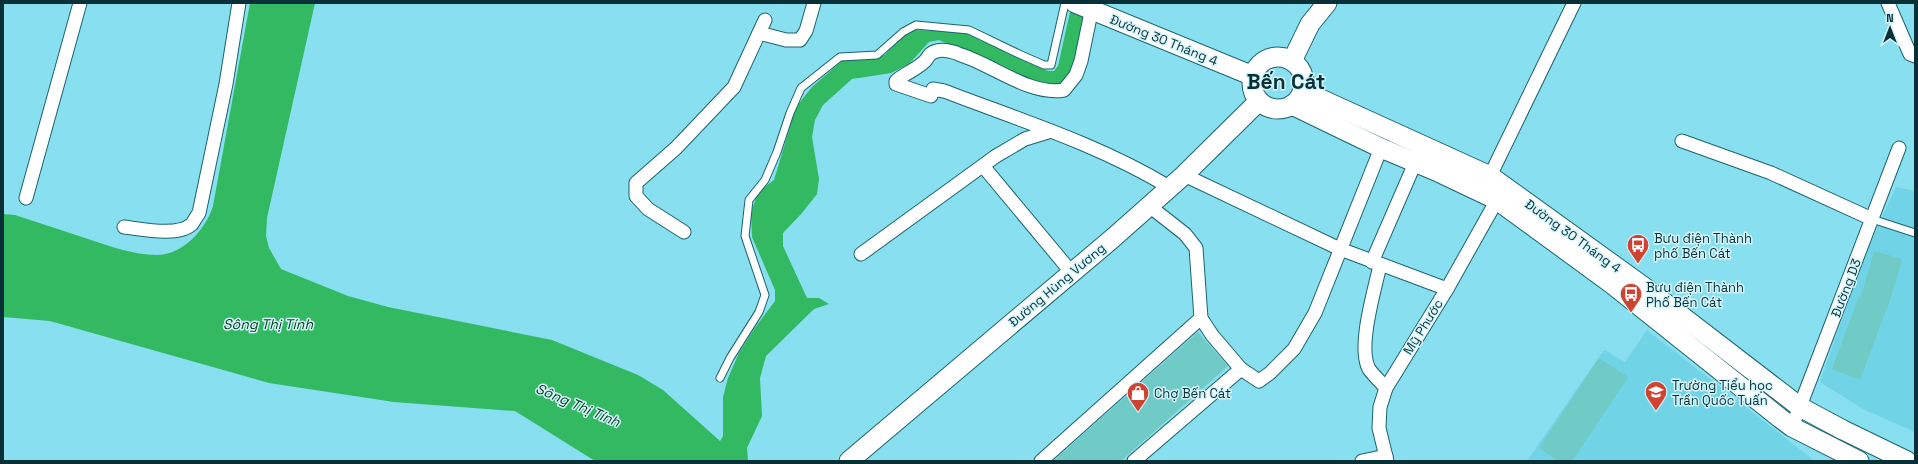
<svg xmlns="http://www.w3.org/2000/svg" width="1918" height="464" viewBox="0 0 1918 464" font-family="'Space Grotesk',sans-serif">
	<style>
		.built { fill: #70d4e6 }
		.water { fill: #32b961 }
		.building { fill: #70cac5 }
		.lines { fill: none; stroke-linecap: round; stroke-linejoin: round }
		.service-casing { stroke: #1c636e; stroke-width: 9 }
		.minor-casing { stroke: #1c636e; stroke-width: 15 }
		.secondary-casing { stroke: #1c636e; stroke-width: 21 }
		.service { stroke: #fff; stroke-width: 7 }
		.minor { stroke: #fff; stroke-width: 13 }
		.secondary { stroke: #fff; stroke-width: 19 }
		.labels { text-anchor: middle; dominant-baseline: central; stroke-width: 3; stroke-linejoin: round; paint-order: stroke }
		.street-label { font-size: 13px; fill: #083036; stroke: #d6f6fd }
		.poi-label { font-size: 13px; fill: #083036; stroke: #d6f6fd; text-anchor: start }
		.water-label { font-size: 14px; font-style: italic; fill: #033a18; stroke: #d6f6fd }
		.town-label { font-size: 21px; font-weight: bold; fill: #083036; stroke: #d6f6fd }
	</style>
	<rect width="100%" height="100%" fill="#87dfef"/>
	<!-- built -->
	<g class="built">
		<polygon points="1896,187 1915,191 1915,432 1863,409 1820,382 1864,257"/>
		<polygon points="1647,330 1815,461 1527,461 1604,350 1625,362"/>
	</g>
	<!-- water -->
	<path class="water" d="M 250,3 L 315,3 L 267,218 L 266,236 L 269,248 L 281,269 L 348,296 L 388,307 L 552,340 L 638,375 L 663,390 L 720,441 L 723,436 L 723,397 L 728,378 L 739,353 L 754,329 L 775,301 L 775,290 L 752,237 L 751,213 L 758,192 L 774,180 L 796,107 L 812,87 L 843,60 L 885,55 L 894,43 L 913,30 L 940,31 L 966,33 L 1029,63 L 1048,71 L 1054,71 L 1058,66 L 1072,3 L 1088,3 L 1075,66 L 1062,84 L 1051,86 L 1038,83 L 939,40 L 929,42 L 909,64 L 891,73 L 852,79 L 823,105 L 815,120 L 812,137 L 819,179 L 817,194 L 802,213 L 783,233 L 783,246 L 807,298 L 819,298 L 829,304 L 814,309 L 766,356 L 760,378 L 762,416 L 747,448 L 748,461 L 595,461 L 515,411 L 394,402 L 269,383 L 50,321 L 3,317 L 3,214 L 15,215 C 39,223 64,231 88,239 C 110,246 133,255 157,255 C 183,255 206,229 213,206 Z"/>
	<!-- building -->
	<g class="building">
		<polygon points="1874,251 1902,259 1892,294 1860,380 1832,369 1859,296 1861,297"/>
		<polygon points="1198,332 1228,366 1121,461 1053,461"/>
		<polygon points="1599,358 1628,377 1572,461 1558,461 1539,448"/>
	</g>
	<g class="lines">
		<!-- service casing -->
		<g class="service-casing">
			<g id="service">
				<polyline points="1872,219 1915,233"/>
				<polyline points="720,378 730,358 759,312 765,295 745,236 749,200 765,180 777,152 790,113 801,88 840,57 877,55 903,32 916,25 969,30 1019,54 1044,65 1051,65 1065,3"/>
			</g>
		</g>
		<!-- minor casing -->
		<g class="minor-casing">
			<g id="minor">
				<path d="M 1093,3 L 1081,61 L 1076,75 L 1064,90 C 1030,96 993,65 961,55 C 955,52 944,49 937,51 C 931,52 929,55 926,60 C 918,69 905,73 896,81 L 896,84 L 931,96 L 933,89 L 944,91 C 1020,120 1100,145 1169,187"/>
				<polyline points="1888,3 1910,54 1915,56"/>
				<polyline points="759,33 786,40 800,40 806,31 814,3"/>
				<polyline points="1682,141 1771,173 1872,219"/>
				<polyline points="983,166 1072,273"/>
				<polyline points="1184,175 1340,249 1447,289"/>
				<polyline points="1490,176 1574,3"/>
				<polyline points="26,198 80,3"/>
				<polyline points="1148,205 1185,234 1196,248 1201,318 1212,335 1241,369 1259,381 1270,373 1294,349 1315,313 1381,148"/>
				<path d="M 124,227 C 142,229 178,237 192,224 C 194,221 196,217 199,213 L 226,84 L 239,3"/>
				<polyline points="684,232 648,209 636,196 636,183 676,148 734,87 765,20"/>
				<polyline points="861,254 996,156 1025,139 1048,132"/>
				<polyline points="1372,262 1415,163"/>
				<path d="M 1380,265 C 1375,289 1357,347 1369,369 C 1373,375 1381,382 1386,388"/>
				<polyline points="1792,427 1899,148"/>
				<polyline points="1041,461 1201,318"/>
				<polyline points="1134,461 1241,369"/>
				<polyline points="1362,461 1386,456"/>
				<polyline points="1387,461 1379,428 1380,407 1386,388 1447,289 1497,200"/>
			</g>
		</g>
		<!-- secondary casing -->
		<g class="secondary-casing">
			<g id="secondary">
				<polyline points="1075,3 1253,76"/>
				<circle cx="1278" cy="83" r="26"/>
				<polyline points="1292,61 1310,24 1327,3"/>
				<polyline points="1303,91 1490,176 1644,287 1800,407 1843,430 1907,461"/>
				<polyline points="1292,105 1381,148 1436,171 1497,200 1612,284 1780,418 1792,427 1859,461"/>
				<polyline points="849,461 1113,238 1184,175 1259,101"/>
			</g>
		</g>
		<!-- service -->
		<use href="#service" class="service"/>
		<!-- minor -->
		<use href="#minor" class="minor"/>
		<!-- secondary -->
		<use href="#secondary" class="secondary"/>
	</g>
	<!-- icons -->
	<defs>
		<g id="bus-pin" transform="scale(1.15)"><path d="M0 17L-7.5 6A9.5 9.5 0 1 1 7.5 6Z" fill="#d04331" stroke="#d6f6fd"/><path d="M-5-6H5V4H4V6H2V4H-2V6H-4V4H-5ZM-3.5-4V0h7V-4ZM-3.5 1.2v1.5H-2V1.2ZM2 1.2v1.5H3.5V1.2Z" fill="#fff"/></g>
		<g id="school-pin" transform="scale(1.15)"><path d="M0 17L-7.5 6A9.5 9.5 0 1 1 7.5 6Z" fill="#d04331" stroke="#d6f6fd"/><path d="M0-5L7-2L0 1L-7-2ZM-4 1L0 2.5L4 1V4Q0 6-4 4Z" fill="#fff"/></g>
		<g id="shop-pin" transform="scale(1.15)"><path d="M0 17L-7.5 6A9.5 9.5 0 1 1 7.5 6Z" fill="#d04331" stroke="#d6f6fd"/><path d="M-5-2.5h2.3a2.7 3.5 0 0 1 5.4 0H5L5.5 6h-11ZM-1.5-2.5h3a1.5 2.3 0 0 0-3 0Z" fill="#fff"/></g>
	</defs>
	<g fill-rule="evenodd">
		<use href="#bus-pin" x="1638" y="245"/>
		<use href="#bus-pin" x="1631" y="294"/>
		<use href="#school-pin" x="1656" y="392"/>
		<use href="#shop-pin" x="1138" y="393"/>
	</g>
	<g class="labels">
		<!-- street labels -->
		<g class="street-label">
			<text transform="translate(1164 40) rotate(22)">Đường 30 Tháng 4</text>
			<text transform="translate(1573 236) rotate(36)">Đường 30 Tháng 4</text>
			<text transform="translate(1057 285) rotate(-40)">Đường Hùng Vương</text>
			<text transform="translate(1846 288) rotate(-69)">Đường D3</text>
			<text transform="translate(1423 327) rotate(-58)">Mỹ Phước</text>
		</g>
		<!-- poi labels -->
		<g class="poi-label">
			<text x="1654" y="238">Bưu điện Thành<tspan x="1654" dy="15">phố Bến Cát</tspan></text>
			<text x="1646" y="287">Bưu điện Thành<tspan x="1646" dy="15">Phố Bến Cát</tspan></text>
			<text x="1672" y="385">Trường Tiểu học<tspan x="1672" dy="15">Trần Quốc Tuấn</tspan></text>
			<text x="1154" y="393">Chợ Bến Cát</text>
		</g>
		<!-- water labels -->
		<g class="water-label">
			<text x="268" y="324">Sông Thị Tính</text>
			<text transform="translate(578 405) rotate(23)">Sông Thị Tính</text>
		</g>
		<!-- town labels -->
		<g class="town-label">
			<text x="1286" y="81">Bến Cát</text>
		</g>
	</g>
	<!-- border -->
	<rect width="1918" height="464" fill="none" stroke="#083036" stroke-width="8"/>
	<!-- north arrow -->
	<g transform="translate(1890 28)" stroke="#d6f6fd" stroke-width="3" paint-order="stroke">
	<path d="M0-3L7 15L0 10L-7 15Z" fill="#083036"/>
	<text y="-6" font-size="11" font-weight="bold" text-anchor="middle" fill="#083036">N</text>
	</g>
</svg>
